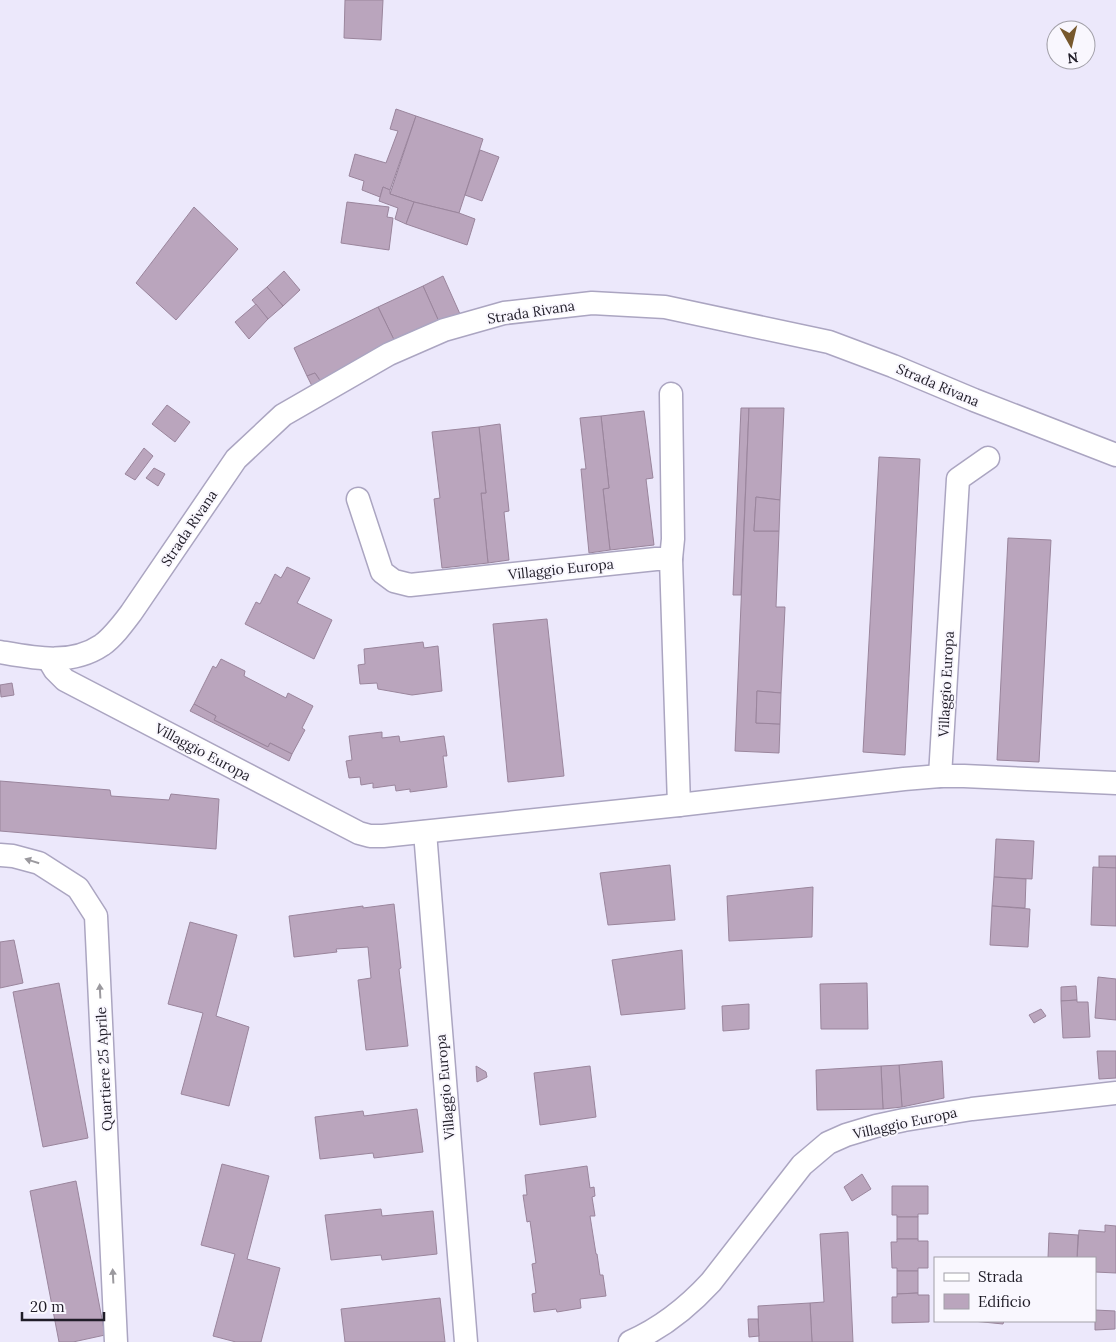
<svg xmlns="http://www.w3.org/2000/svg" width="1116" height="1342" viewBox="0 0 1116 1342" font-family="Lora,serif">
	<style>
		.building { fill: #baa5bd; stroke: #9a859c }
		.lines { fill: none; stroke-linecap: round; stroke-linejoin: round }
		.minor-casing { stroke: #aba5c1; stroke-width: 25 }
		.minor { stroke: #fff; stroke-width: 22 }
		.oneway { fill: #9b999e }
		.labels { text-anchor: middle; dominant-baseline: central; stroke-width: 4; stroke-linejoin: round; paint-order: stroke }
		.street-label { font-size: 14px; fill: #201d28; stroke: #f9f7fe }
	</style>
	<rect width="100%" height="100%" fill="#ece8fb"/>
	<!-- building -->
	<g class="building">
		<polygon points="345,0 383,0 381,40 344,38"/>
		<polygon points="396,109 416,116 390,190 383,187 380,197 362,190 364,181 349,176 355,154 386,163 398,131 390,129"/>
		<polygon points="416,116 483,139 459,213 414,202 390,194"/>
		<polygon points="480,150 499,157 482,201 465,195"/>
		<polygon points="383,187 390,190 390,194 414,202 406,224 395,219 398,208 379,201"/>
		<polygon points="347,202 389,207 387,217 393,218 389,250 341,243"/>
		<polygon points="414,202 459,213 475,219 467,245 406,224"/>
		<polygon points="194,207 238,249 176,320 136,283"/>
		<polygon points="284,271 300,290 283,306 267,287"/>
		<polygon points="443,276 460,314 440,324 423,286"/>
		<polygon points="423,286 440,324 397,346 378,307"/>
		<polygon points="267,287 283,306 268,319 252,300"/>
		<polygon points="256,304 268,319 249,339 235,322"/>
		<polygon points="378,307 397,346 321,382 315,373 307,376 294,348"/>
		<polygon points="315,373 321,382 312,386 307,376"/>
		<polygon points="167,405 190,422 175,442 152,424"/>
		<polygon points="741,408 749,408 741,595 733,595"/>
		<polygon points="749,408 784,408 780,500 756,497 754,531 779,531 776,607 785,607 781,693 757,691 756,723 780,724 779,753 735,751"/>
		<polygon points="644,411 653,478 646,479 654,545 610,550 603,489 609,488 601,416"/>
		<polygon points="601,416 609,488 603,489 610,550 589,553 581,469 586,469 580,418"/>
		<polygon points="500,424 509,511 504,512 509,560 488,563 481,493 486,493 479,427"/>
		<polygon points="479,427 486,493 481,493 488,563 442,568 434,499 440,498 432,432"/>
		<polygon points="144,448 153,456 135,480 125,474"/>
		<polygon points="879,457 920,459 905,755 863,752"/>
		<polygon points="154,468 165,474 158,486 146,478"/>
		<polygon points="756,497 780,500 779,531 754,531"/>
		<polygon points="1008,538 1051,540 1039,762 997,760"/>
		<polygon points="287,567 310,578 297,603 332,620 314,659 245,624 256,602 260,604 275,574 281,578"/>
		<polygon points="547,619 564,776 508,782 493,624"/>
		<polygon points="423,642 424,648 438,646 442,691 412,695 378,689 377,683 360,684 358,665 365,664 364,649"/>
		<polygon points="221,659 245,671 244,676 286,698 288,693 313,706 302,728 305,730 292,754 270,743 268,747 214,720 216,716 194,704 213,666 216,668"/>
		<polygon points="12,683 14,695 1,697 0,685"/>
		<polygon points="757,691 781,693 780,724 756,723"/>
		<polygon points="194,704 216,716 214,720 268,747 270,743 292,754 289,761 190,711"/>
		<polygon points="382,732 382,738 399,736 400,742 444,736 447,756 443,756 447,787 410,792 410,789 396,791 395,785 373,788 373,783 361,785 360,777 349,778 346,761 352,760 349,736"/>
		<polygon points="0,781 110,790 111,796 169,800 171,794 219,799 216,849 0,831"/>
		<polygon points="996,839 1034,841 1032,879 994,877"/>
		<rect x="1099" y="856" width="17" height="12"/>
		<polygon points="670,865 675,920 608,925 600,873"/>
		<polygon points="1093,867 1116,868 1116,926 1091,925"/>
		<polygon points="994,877 1026,879 1025,908 992,906"/>
		<polygon points="813,887 812,937 729,941 727,896"/>
		<polygon points="394,904 401,968 399,969 408,1046 366,1050 358,980 371,978 368,947 336,949 337,952 294,957 289,916 363,906 363,908"/>
		<polygon points="992,906 1030,909 1028,947 990,945"/>
		<polygon points="190,922 237,935 216,1016 249,1027 229,1106 181,1094 203,1013 168,1004"/>
		<polygon points="14,940 23,983 0,988 0,942"/>
		<polygon points="682,950 685,1009 621,1015 612,960"/>
		<polygon points="1098,977 1116,979 1116,1020 1095,1018"/>
		<polygon points="59,983 88,1138 43,1147 13,992"/>
		<polygon points="867,983 868,1029 821,1029 820,984"/>
		<polygon points="1076,986 1077,1000 1061,1001 1061,987"/>
		<polygon points="1077,1000 1077,1002 1088,1002 1090,1037 1063,1038 1061,1001"/>
		<polygon points="749,1004 749,1029 723,1031 722,1006"/>
		<polygon points="1041,1009 1046,1016 1034,1023 1029,1015"/>
		<polygon points="1097,1051 1116,1051 1116,1078 1099,1079"/>
		<polygon points="942,1061 944,1098 902,1107 899,1065"/>
		<polygon points="899,1065 902,1107 883,1109 881,1066"/>
		<polygon points="476,1066 486,1072 487,1077 477,1082"/>
		<polygon points="590,1066 596,1117 540,1125 534,1073"/>
		<polygon points="881,1066 883,1109 817,1110 816,1070"/>
		<polygon points="417,1109 423,1152 374,1158 373,1153 320,1159 315,1117 363,1111 364,1116"/>
		<polygon points="222,1164 269,1176 247,1259 280,1268 261,1342 236,1342 213,1336 235,1254 201,1245"/>
		<polygon points="587,1166 590,1188 594,1187 595,1196 592,1197 595,1216 590,1216 596,1254 597,1254 600,1275 603,1275 606,1296 580,1299 581,1308 557,1312 556,1309 534,1312 532,1294 536,1293 532,1264 536,1263 530,1221 527,1222 523,1195 527,1195 525,1175"/>
		<polygon points="862,1174 871,1189 852,1201 844,1187"/>
		<polygon points="76,1181 105,1335 73,1342 59,1342 30,1191"/>
		<polygon points="892,1186 928,1186 928,1214 918,1214 918,1217 897,1217 897,1215 892,1215"/>
		<polygon points="381,1209 382,1216 433,1211 437,1254 382,1260 381,1255 331,1260 325,1215"/>
		<rect x="897" y="1217" width="21" height="22"/>
		<polygon points="1105,1225 1116,1226 1116,1273 1095,1272 1095,1258 1077,1258 1079,1230 1105,1232"/>
		<polygon points="848,1232 853,1342 812,1342 810,1303 824,1302 820,1234"/>
		<polygon points="1049,1233 1078,1235 1077,1258 1048,1258"/>
		<polygon points="897,1239 918,1239 918,1241 928,1241 928,1268 918,1268 918,1271 897,1271 897,1268 892,1268 891,1242 897,1242"/>
		<polygon points="897,1271 918,1271 918,1293 897,1294"/>
		<polygon points="918,1293 918,1295 929,1295 929,1322 892,1323 892,1297 897,1297 897,1294"/>
		<polygon points="440,1298 445,1342 345,1342 341,1309"/>
		<polygon points="810,1303 812,1342 759,1342 758,1306"/>
		<polygon points="1095,1310 1115,1311 1115,1329 1095,1330"/>
		<polygon points="748,1319 758,1319 759,1336 749,1337"/>
		<polygon points="973,1321 1004,1321 1003,1324"/>
	</g>
	<g class="lines">
		<!-- minor casing -->
		<g class="minor-casing">
			<g id="minor">
				<polyline points="671,394 673,539 671,559 679,805"/>
				<polyline points="358,499 382,572 394,581 410,585 656,559 671,559"/>
				<path d="M 0,652 C 34,658 71,666 102,645 C 113,637 122,625 131,613 L 236,459 L 283,415 L 389,354 L 444,330 L 504,313 L 592,303 L 665,307 L 829,342 L 893,366 L 974,400 L 1116,455"/>
				<polyline points="49,660 55,670 65,680 359,833 370,836 383,836 679,805 904,779 940,776 964,776 1116,783"/>
				<polyline points="940,776 958,479 988,458"/>
				<polyline points="425,832 466,1342"/>
				<polyline points="0,855 13,856 39,863 78,888 96,916 116,1342"/>
				<path d="M 630,1342 C 662,1328 688,1307 711,1282 L 802,1165 L 828,1143 L 846,1135 L 876,1126 L 904,1120 L 972,1109 L 1116,1093"/>
			</g>
		</g>
		<!-- minor -->
		<use href="#minor" class="minor"/>
	</g>
	<!-- one-way arrows -->
	<defs><path id="oneway-solid" d="M-6-.8H1V-3.2L6.5 0L1 3.2V.8H-6Z" transform="scale(1.25)"/></defs>
	<g class="oneway">
		<use href="#oneway-solid" transform="translate(32 861) rotate(-163)"/>
		<use href="#oneway-solid" transform="translate(100 991) rotate(-93)"/>
		<use href="#oneway-solid" transform="translate(113 1276) rotate(-93)"/>
	</g>
	<g class="labels">
		<!-- street labels -->
		<g class="street-label">
			<text transform="translate(531 312) rotate(-9)">Strada Rivana</text>
			<text transform="translate(938 385) rotate(23)">Strada Rivana</text>
			<text transform="translate(189 528) rotate(-56)">Strada Rivana</text>
			<text transform="translate(561 569) rotate(-6)">Villaggio Europa</text>
			<text transform="translate(946 684) rotate(-87)">Villaggio Europa</text>
			<text transform="translate(203 752) rotate(28)">Villaggio Europa</text>
			<text transform="translate(104 1069) rotate(-93)">Quartiere 25 Aprile</text>
			<text transform="translate(445 1087) rotate(-95)">Villaggio Europa</text>
			<text transform="translate(905 1123) rotate(-12)">Villaggio Europa</text>
		</g>
	</g>
	<!-- legend -->
	<rect x="934" y="1257" width="162" height="65" fill="#f9f7fe" stroke="#a2a0a8"/>
	<rect x="944" y="1273" width="25" height="8" fill="#ffffff" stroke="#a2a0a8"/>
	<text x="978" y="1282" font-size="15" fill="#201d28">Strada</text>
	<rect x="944" y="1294" width="25" height="15" fill="#baa5bd" stroke="#a2a0a8"/>
	<text x="978" y="1307" font-size="15" fill="#201d28">Edificio</text>
	<!-- north arrow -->
	<g transform="translate(1071 45) rotate(172)"><circle r="24" fill="#f9f7fe" stroke="#a2a0a8"/>
	<path d="M0-4L9 19L0 12L-9 19Z" fill="#77582d"/>
	<text y="-8" font-size="14" font-weight="bold" text-anchor="middle" fill="#201d28">N</text>
	</g>
	<!-- scale -->
	<path d="M22 1312v8h82v-8" fill="none" stroke="#201d28" stroke-width="2.5"/>
	<text x="30" y="1312" font-size="15" fill="#201d28" stroke="#f9f7fe" stroke-width="4" paint-order="stroke">20 m</text>
</svg>
